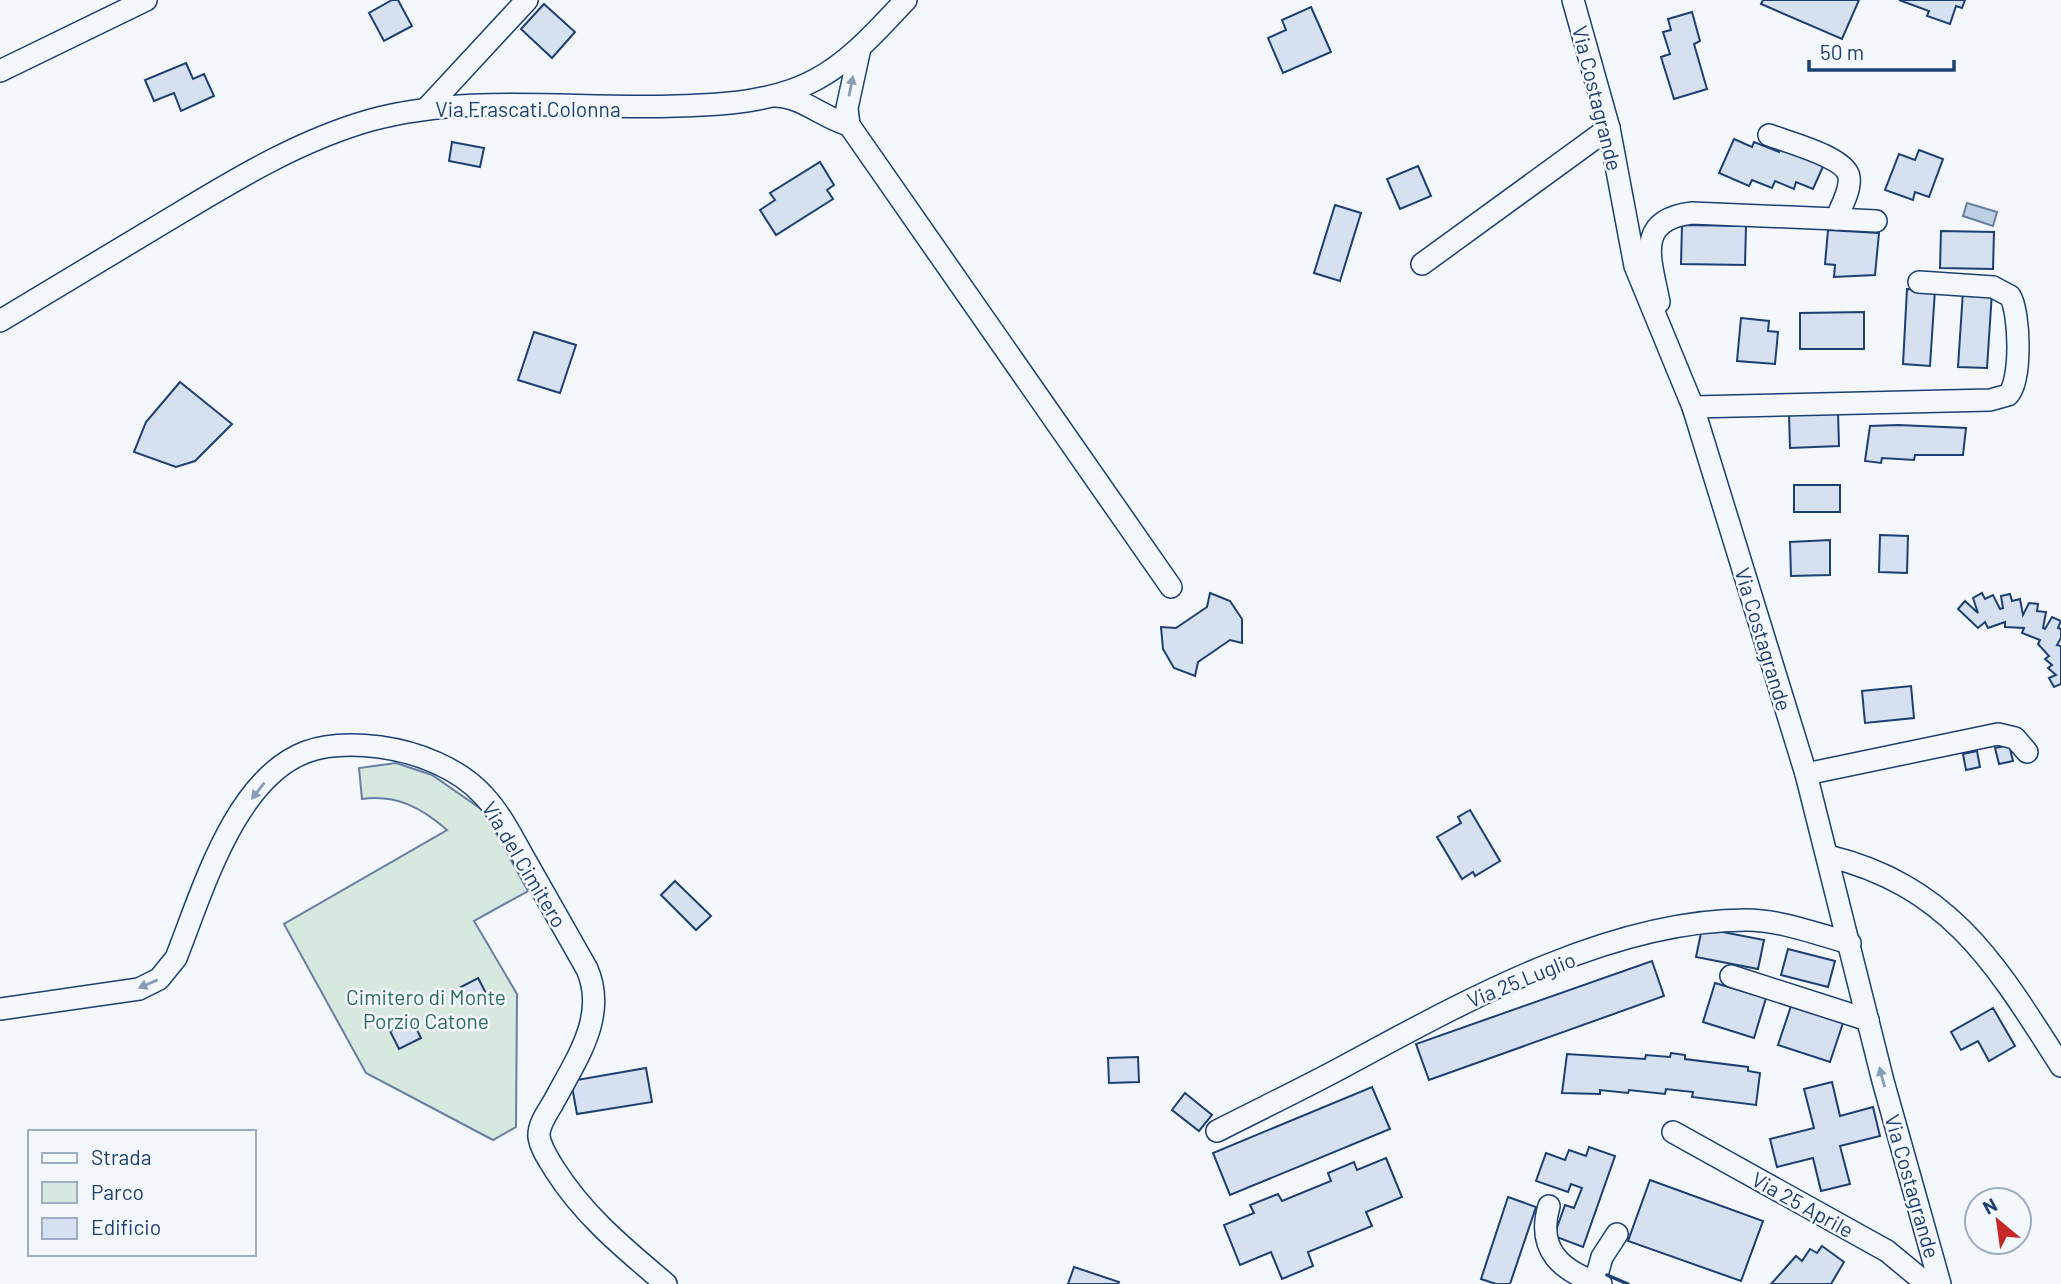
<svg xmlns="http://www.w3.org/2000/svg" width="2061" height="1284" viewBox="0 0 2061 1284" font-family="Barlow,sans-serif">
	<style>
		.green { fill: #d7e8df; stroke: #687fa3; stroke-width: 2 }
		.water { fill: #bed0e5; stroke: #687fa3; stroke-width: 2 }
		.building { fill: #d5e0f0; stroke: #1d3f73; stroke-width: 2 }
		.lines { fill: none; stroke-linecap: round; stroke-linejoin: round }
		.minor-casing { stroke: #1d3f73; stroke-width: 24 }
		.minor { stroke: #f4f7fb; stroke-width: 21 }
		.wall { stroke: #1d3f73; stroke-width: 3.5 }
		.oneway { fill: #889bb7 }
		.labels { text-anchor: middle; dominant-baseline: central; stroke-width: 5; stroke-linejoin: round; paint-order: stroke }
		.street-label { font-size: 21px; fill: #1d3f73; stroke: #f4f7fb }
		.park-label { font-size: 21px; fill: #2c6c60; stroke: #f4f7fb }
	</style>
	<rect width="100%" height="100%" fill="#f4f7fb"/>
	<!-- green -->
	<path class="green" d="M 396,763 L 432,775 L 484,811 L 528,891 L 474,921 L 517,994 L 516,1127 L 493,1140 L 366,1073 L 284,924 L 447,830 C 422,808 396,794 362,799 L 359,768 Z"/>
	<!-- water -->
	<polygon class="water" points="1967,203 1997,212 1993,226 1963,216"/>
	<!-- building -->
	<g class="building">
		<polygon points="392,0 398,0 412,26 384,41 369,13"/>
		<polygon points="1763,0 1859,0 1842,39 1761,4"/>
		<polygon points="1899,0 1965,0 1962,8 1956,6 1950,24 1927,16 1929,11"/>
		<polygon points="544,4 575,32 552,58 521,29"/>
		<polygon points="1311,7 1331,52 1283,73 1268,38 1286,30 1282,20"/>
		<polygon points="1692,12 1700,41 1694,44 1707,89 1674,99 1661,57 1670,54 1663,32 1671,30 1668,19"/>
		<polygon points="186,63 193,79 204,74 214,96 181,111 174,93 154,101 145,80"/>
		<polygon points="1734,139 1752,147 1754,142 1779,152 1780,148 1825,162 1813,189 1796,182 1794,189 1775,181 1772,188 1752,180 1749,186 1719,173"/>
		<polygon points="452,142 484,148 480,167 449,161"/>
		<polygon points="1919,150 1943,159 1929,197 1915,192 1913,200 1885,190 1899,154 1915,160"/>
		<polygon points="820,162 834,185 827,190 833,199 776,235 760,210 775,200 770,193"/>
		<polygon points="1418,166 1431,196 1400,209 1387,179"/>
		<polygon points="1335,205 1361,213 1340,281 1314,273"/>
		<polygon points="1682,225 1746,226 1745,265 1681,264"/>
		<polygon points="1828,230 1879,233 1875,275 1834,277 1835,265 1825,264"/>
		<polygon points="1941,231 1994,232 1993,269 1940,268"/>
		<polygon points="1907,289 1935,290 1930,366 1903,364"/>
		<polygon points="1963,291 1992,292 1987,368 1958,367"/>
		<polygon points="1864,312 1864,349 1800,349 1800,313"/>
		<polygon points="1741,318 1769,321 1768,331 1778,332 1775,364 1737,361"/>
		<polygon points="534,332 576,345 560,393 518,380"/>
		<polygon points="180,382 232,424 195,461 176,467 134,452 146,422"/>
		<polygon points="1838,412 1839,446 1790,448 1789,414"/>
		<polygon points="1898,425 1966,428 1963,455 1915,455 1914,460 1882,458 1881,463 1865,461 1870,426"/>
		<rect x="1794" y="485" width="46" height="27"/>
		<polygon points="1880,535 1908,536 1907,573 1879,572"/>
		<polygon points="1830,540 1830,575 1791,576 1790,542"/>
		<polygon points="1210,593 1230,601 1242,619 1242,643 1230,640 1198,662 1195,676 1174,668 1163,649 1161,627 1176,628 1207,607"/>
		<polygon points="1982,593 1985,599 1993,595 2000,609 2003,608 2001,596 2010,594 2012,601 2020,599 2023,615 2029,603 2038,604 2037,611 2046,612 2043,628 2045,629 2052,617 2061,621 2058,628 2061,629 2061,638 2057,645 2061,646 2061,684 2054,687 2049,678 2056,675 2048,668 2052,665 2045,659 2049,656 2038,644 2040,640 2022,633 2024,628 2005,627 2005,622 1988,628 1985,622 1978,628 1958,609 1965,601 1978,613 1973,598"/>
		<polygon points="1911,686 1914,718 1865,723 1862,691"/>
		<polygon points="2009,745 2013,761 1999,764 1995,748"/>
		<polygon points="1977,751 1980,767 1966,770 1963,754"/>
		<polygon points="1470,810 1500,861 1475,876 1473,872 1462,879 1437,837 1461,823 1458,817"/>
		<polygon points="675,881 711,916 696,930 661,895"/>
		<polygon points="1702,928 1764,940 1758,969 1696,957"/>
		<polygon points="1788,949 1835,961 1828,987 1781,975"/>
		<polygon points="1652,961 1664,996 1429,1080 1416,1044"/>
		<polygon points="478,978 487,995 469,1004 461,987"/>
		<polygon points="1715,983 1766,998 1754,1038 1703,1022"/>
		<polygon points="1791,1006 1843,1023 1830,1062 1778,1045"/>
		<polygon points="1993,1008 2015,1046 1989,1061 1978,1041 1961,1050 1951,1032"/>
		<polygon points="412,1020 421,1038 399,1049 390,1031"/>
		<polygon points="1671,1053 1685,1055 1685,1059 1748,1067 1748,1071 1760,1073 1756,1105 1692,1097 1693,1092 1666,1089 1665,1094 1629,1090 1628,1093 1600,1090 1600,1094 1562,1093 1567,1054 1645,1059 1646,1055 1670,1057"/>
		<polygon points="1138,1057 1139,1082 1109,1083 1108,1058"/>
		<polygon points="646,1068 652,1102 577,1114 571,1081"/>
		<polygon points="1832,1082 1840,1116 1873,1107 1880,1136 1840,1146 1850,1184 1821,1191 1813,1158 1777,1167 1770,1139 1814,1128 1804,1089"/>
		<polygon points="1372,1087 1390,1129 1230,1195 1213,1153"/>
		<polygon points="1185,1093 1212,1115 1199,1131 1172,1110"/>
		<polygon points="1589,1147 1615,1156 1583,1247 1554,1236 1565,1205 1574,1208 1582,1188 1571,1184 1568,1192 1536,1181 1546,1153 1565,1160 1569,1150 1586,1156"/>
		<polygon points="1386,1158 1402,1197 1366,1212 1372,1226 1308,1252 1313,1266 1282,1279 1271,1252 1240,1265 1224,1225 1254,1213 1250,1205 1278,1194 1282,1201 1331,1181 1328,1173 1354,1162 1357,1170"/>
		<polygon points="1650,1180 1763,1221 1741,1281 1628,1241"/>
		<polygon points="1508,1197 1536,1207 1510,1284 1496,1284 1481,1279"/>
		<polygon points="1822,1246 1844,1262 1831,1284 1771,1284 1796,1256 1802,1261 1810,1249 1817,1253"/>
		<polygon points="1074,1267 1119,1282 1118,1284 1068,1284"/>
	</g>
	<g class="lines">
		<!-- minor casing -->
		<g class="minor-casing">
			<g id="minor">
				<polyline points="1573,0 1609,128 1635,266 1693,407 1806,774 1883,1081 1940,1284"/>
				<polyline points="860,48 847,108 849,125 1171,587"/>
				<polyline points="0,71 146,0"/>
				<path d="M 776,96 C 803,97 823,118 849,125"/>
				<polyline points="427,108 527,0"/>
				<polyline points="1836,219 1876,221"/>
				<polyline points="1422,264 1609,128"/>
				<path d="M 1659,302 C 1651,260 1634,220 1692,213 L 1836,219 C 1841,207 1851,190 1849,177 C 1846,157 1787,142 1769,135"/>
				<path d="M 0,321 C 56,287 112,254 168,220 C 233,181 297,141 371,120 C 470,93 575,110 676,106 C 722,105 774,102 815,80 C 851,61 878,29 906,0"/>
				<path d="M 1693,407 L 1990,400 L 2008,395 C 2022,381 2020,312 2010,296 L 1993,287 L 1919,282"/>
				<polyline points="1806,774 1998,734 2015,738 2027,752"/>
				<path d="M 1828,856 C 1951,886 1997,966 2061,1066"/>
				<polyline points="1731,976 1868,1020"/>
				<path d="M 0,1009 L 139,989 L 159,979 L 176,958 C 202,893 234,779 306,752 C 330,743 356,744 380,747 C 417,752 459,768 484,796 C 501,814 512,837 524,858 C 545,895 566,932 587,969 C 608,1017 575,1061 553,1103 C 547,1113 538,1125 539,1137 C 541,1149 549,1160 555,1170 C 585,1217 625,1249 666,1284"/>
				<path d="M 1217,1131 C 1258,1110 1300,1090 1341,1068 C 1460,1004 1607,920 1746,920 C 1781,920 1816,934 1850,943"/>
				<polyline points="1673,1132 1887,1251 1927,1284"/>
				<path d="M 1549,1206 C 1536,1250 1562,1272 1601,1284"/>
				<polyline points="1595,1282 1602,1257 1617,1234"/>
			</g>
		</g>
		<!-- minor -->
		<use href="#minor" class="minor"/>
		<!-- wall -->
		<polyline class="wall" points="1607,1275 1628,1284"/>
	</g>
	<!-- one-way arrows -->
	<defs><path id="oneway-solid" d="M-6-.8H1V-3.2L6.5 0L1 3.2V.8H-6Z" transform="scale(1.75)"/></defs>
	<g class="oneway">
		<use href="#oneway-solid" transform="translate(851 86) rotate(-79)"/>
		<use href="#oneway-solid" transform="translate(258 791) rotate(128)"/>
		<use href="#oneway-solid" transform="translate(148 984) rotate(157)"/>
		<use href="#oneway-solid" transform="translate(1882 1077) rotate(-105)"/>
	</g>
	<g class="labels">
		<!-- street labels -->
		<g class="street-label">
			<text transform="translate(1598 98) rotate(76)">Via Costagrande</text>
			<text x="528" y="108">Via Frascati Colonna</text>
			<text transform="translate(1764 639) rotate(73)">Via Costagrande</text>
			<text transform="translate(525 864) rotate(59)">Via del Cimitero</text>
			<text transform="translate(1521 979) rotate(-22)">Via 25 Luglio</text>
			<text transform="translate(1913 1186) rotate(74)">Via Costagrande</text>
			<text transform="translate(1803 1204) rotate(29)">Via 25 Aprile</text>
		</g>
		<!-- park labels -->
		<g class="park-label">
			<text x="426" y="996">Cimitero di Monte<tspan x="426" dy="24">Porzio Catone</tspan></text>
		</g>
	</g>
	<!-- legend -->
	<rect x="28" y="1130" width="228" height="126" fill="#f4f7fb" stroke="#9eadc5" stroke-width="2"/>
	<rect x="42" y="1153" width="35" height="10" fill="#f4f7fb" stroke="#9eadc5" stroke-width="2"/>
	<text x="91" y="1165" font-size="21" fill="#1d3f73">Strada</text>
	<rect x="42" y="1182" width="35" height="21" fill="#d7e8df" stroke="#9eadc5" stroke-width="2"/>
	<text x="91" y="1200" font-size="21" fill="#1d3f73">Parco</text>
	<rect x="42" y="1218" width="35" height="21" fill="#d5e0f0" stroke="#9eadc5" stroke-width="2"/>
	<text x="91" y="1235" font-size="21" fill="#1d3f73">Edificio</text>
	<!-- north arrow -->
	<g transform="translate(1998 1221) rotate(331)"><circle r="33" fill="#f4f7fb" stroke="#9eadc5" stroke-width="2"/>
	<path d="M0-5L12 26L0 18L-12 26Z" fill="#c62828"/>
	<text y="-10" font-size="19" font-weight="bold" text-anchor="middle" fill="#1d3f73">N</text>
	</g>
	<!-- scale -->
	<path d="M1809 60v10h145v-10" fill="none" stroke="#1d3f73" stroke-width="3.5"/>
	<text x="1820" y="60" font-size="21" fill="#1d3f73" stroke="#f4f7fb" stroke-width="5" paint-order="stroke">50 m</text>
</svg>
